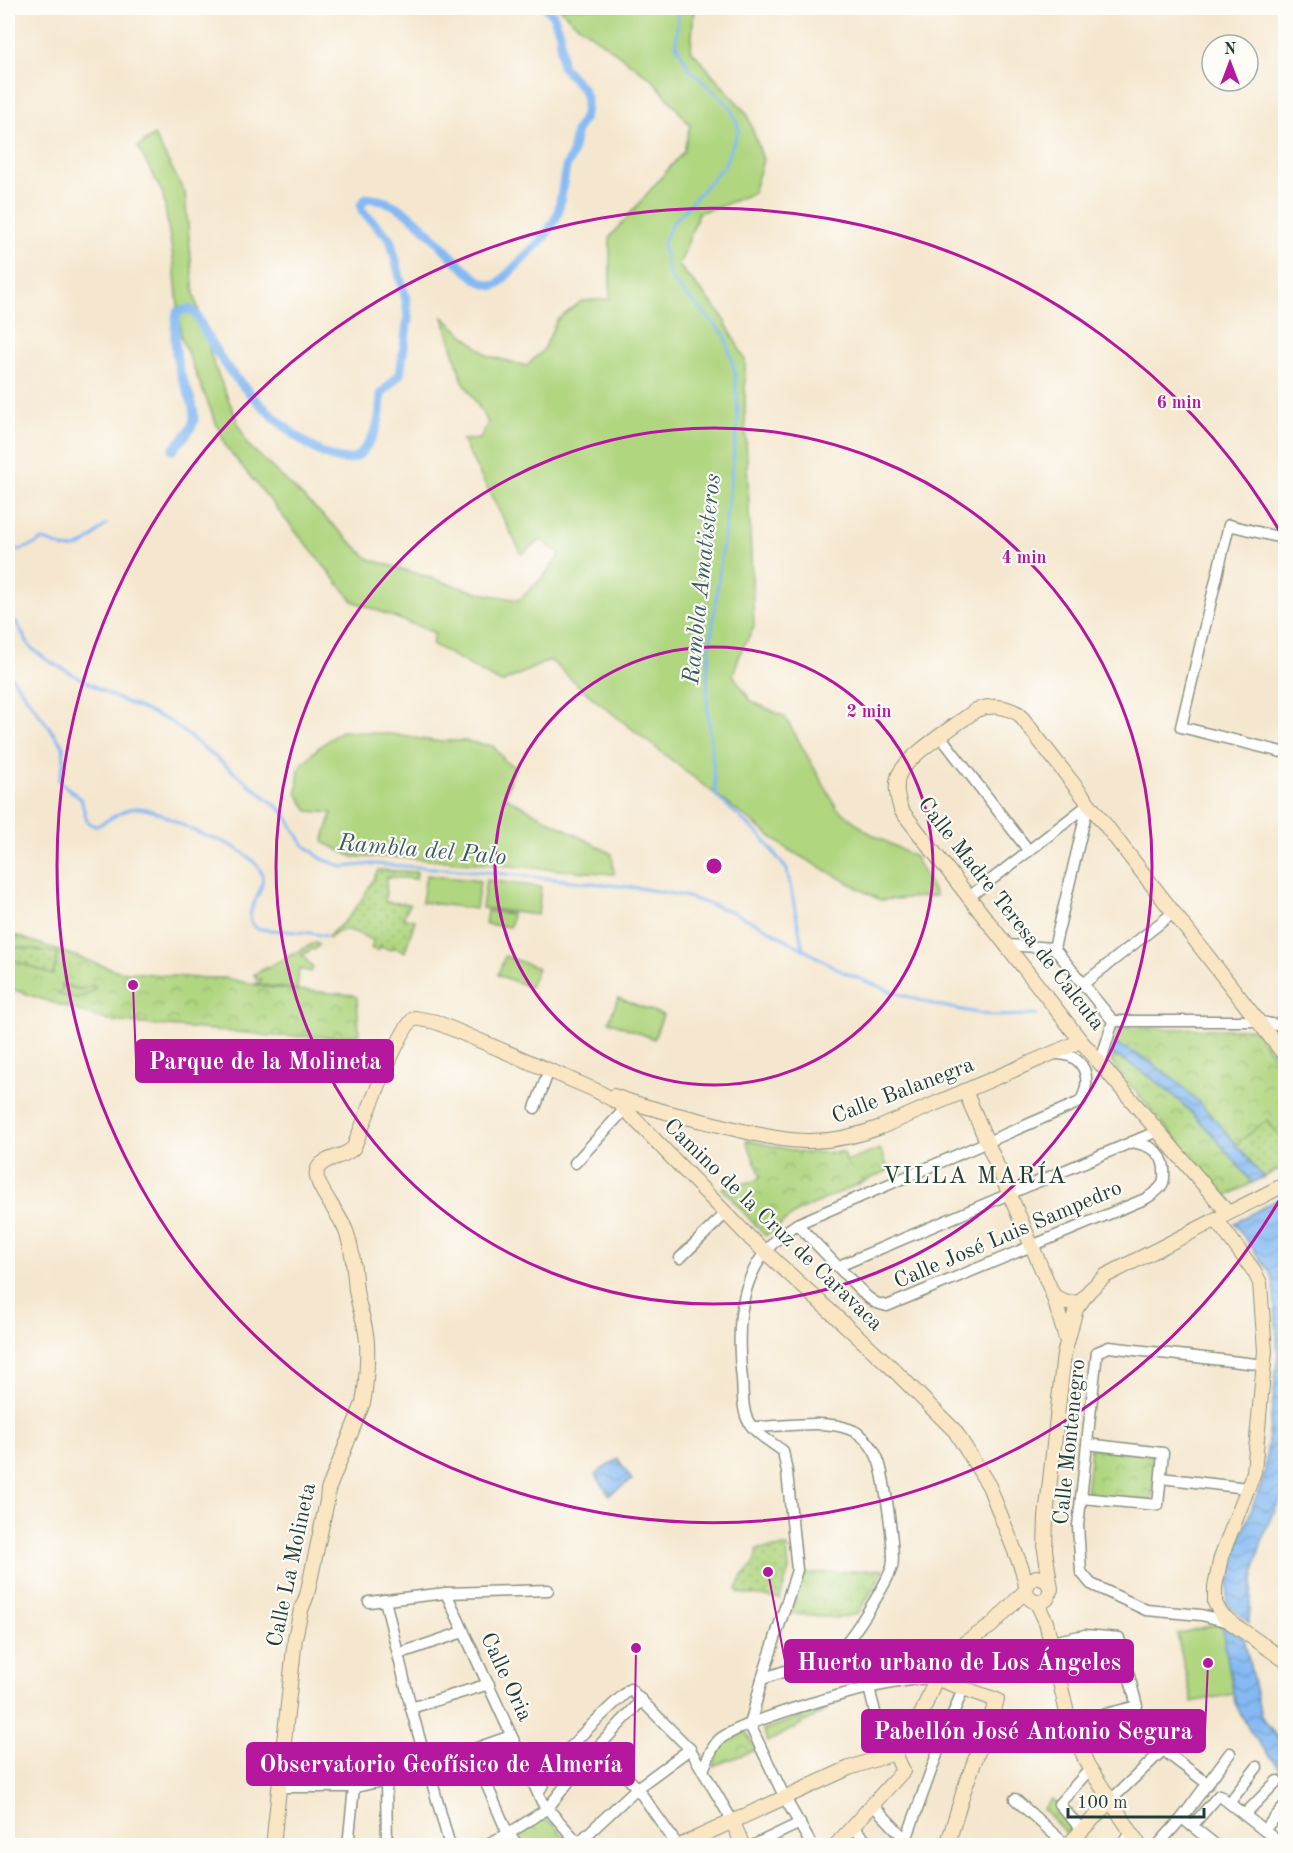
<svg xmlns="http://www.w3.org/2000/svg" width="1293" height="1853" viewBox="0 0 1293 1853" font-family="'Old Standard TT',serif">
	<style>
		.grass { fill: #b0d680; stroke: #688a5a; stroke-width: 1.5 }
		.park { fill: url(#park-crowns); stroke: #688a5a; stroke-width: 1.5 }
		.garden { fill: url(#garden-dots); stroke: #688a5a; stroke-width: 1.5 }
		.water { fill: url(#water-waves); stroke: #527b94; stroke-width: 1.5 }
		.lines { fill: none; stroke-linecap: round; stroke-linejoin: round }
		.stream { stroke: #84b9f3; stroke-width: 3 }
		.canal { stroke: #84b9f3; stroke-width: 9 }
		.street-casing { stroke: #8a9282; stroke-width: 13 }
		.secondary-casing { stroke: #8a9282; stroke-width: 16 }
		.street { stroke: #fff; stroke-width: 10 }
		.secondary { stroke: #fbe6c4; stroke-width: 14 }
		.ring { fill: none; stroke: #b5179e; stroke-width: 3 }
		.labels { text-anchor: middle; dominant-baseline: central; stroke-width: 4.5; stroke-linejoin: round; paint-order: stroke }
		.street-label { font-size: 22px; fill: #1f3d34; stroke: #fdfcf7 }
		.water-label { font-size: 24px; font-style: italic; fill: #385c64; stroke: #fdfcf7 }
		.neighbourhood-label { font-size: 24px; letter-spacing: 1.5px; fill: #1f3d34; stroke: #fdfcf7 }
		.centre { fill: #b5179e; stroke: #fdfcf7; stroke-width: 3 }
		.ring-label { font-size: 18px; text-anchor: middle; font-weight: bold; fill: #b5179e; stroke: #fdfcf7; stroke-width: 4.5; stroke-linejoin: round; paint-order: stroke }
		.leader { fill: none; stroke: #b5179e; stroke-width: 2 }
		.callout-dot { fill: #b5179e; stroke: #fdfcf7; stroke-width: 2 }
		.callout { fill: #b5179e; stroke: #b5179e; stroke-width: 2 }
		.callout-label { font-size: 24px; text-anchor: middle; font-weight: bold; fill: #fff }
	</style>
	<defs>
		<pattern id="park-crowns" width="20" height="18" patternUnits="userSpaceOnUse" patternTransform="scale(1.5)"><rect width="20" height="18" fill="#b0d680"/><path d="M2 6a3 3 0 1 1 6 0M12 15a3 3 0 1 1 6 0" fill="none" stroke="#8faf6a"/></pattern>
		<pattern id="garden-dots" width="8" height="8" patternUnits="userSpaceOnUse" patternTransform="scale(1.5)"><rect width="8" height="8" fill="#b0d680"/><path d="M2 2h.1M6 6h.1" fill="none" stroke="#8faf6a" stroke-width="1.8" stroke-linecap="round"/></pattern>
		<pattern id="water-waves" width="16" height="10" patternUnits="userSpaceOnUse" patternTransform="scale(1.5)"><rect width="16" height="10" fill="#84b9f3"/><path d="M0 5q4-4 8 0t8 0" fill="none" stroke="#6b98c6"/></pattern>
	</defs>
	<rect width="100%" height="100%" fill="#fdfcf7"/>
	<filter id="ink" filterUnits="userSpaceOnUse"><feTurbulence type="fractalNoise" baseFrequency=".0167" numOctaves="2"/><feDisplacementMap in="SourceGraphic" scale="12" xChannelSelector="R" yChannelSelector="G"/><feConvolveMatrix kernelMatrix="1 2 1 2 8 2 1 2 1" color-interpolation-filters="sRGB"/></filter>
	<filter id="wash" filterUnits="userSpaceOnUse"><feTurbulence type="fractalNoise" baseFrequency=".008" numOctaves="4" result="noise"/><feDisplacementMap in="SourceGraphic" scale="24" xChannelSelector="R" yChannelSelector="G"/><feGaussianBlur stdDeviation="1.35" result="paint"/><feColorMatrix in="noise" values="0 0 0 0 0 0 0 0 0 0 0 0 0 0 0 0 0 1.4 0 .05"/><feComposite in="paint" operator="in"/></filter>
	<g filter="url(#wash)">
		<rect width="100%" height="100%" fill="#f5e7cf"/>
		<!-- grass -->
		<g class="grass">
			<polygon points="559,8 694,8 691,50 747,114 763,160 753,193 719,207 699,212 679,266 721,314 745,360 745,414 754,627 740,653 733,675 751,701 785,717 837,808 868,832 915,857 936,896 880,900 789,850 698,781 588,694 550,660 501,683 432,644 435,633 353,601 226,447 181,337 174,264 163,194 138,147 154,135 185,193 194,294 214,365 247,444 369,559 479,593 519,600 544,576 561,554 540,540 522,554 462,440 480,439 488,422 462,379 443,317 488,356 527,366 544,349 557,320 582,301 610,299 610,237 684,151 690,125 653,80 574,22"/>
			<polygon points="341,731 390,734 433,741 464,741 493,746 505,761 515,767 505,797 612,854 614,874 395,857 353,857 323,842 332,813 308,811 297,793 299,767 318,748"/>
			<polygon points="426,875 480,881 476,909 422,902"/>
			<polygon points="486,880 541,887 538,915 482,908"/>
			<polygon points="487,911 512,914 510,927 485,924"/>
			<polygon points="316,942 319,945 314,950 312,949 302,955 313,968 311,972 299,969 297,990 256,984 256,983 260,983 261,979 256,980 256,975 253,975"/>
			<polygon points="505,956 538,968 530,987 498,975"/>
			<polygon points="618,998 663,1015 654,1039 609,1021"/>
			<polygon points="1221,1623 1239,1693 1192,1702 1177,1634"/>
		</g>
		<!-- park -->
		<g class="park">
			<polygon points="8,933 118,971 196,978 225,978 265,987 353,995 357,998 359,1034 340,1037 267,1036 258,1034 109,1021 8,988"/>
			<polygon points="1119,1028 1253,1029 1285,1070 1285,1166 1225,1197 1111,1062"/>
			<polygon points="746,1140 804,1153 843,1152 846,1162 880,1149 889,1170 799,1211 765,1236 722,1188 755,1181 761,1176"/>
			<polygon points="1091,1448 1156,1455 1152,1501 1086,1495"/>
			<polygon points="885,1569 858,1613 840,1618 792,1614 801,1574"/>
			<polygon points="823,1709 827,1710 768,1742 763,1730"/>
			<polygon points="744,1727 755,1750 713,1766 720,1746"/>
			<polygon points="1052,1799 1080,1829 1071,1839 1043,1809"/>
			<polygon points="542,1819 553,1824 571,1845 519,1845 513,1835"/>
		</g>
		<!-- garden -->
		<g class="garden">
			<path d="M 378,870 L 417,872 L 416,879 L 387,877 L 385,902 L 410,904 L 403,918 L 415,920 L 405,952 L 393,947 L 391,950 L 380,947 L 378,951 L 371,948 L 373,943 L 372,940 C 357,934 344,922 330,938 L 327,936 C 352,919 365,896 378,870 Z"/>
			<polygon points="18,947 58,953 53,975 8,958 8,948"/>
			<path d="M 61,984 C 73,988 82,992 92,985 L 96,987 C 84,1000 73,1000 58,994 L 63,989 Z"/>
			<polygon points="1267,1120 1285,1143 1285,1166 1263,1177 1236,1144"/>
			<path d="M 787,1547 L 789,1569 L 780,1599 L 739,1593 L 737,1590 C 739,1571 755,1573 757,1549 Z"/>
		</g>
		<!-- water -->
		<g class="water">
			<path d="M 1115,1044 C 1179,1069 1221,1126 1263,1177 L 1252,1183 C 1213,1133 1171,1083 1112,1054 Z"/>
			<path d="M 1285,1195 L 1285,1494 C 1259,1529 1251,1579 1249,1623 L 1226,1603 L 1232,1560 L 1264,1476 L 1278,1355 L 1273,1280 L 1269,1271 L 1234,1223 Z"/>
			<polygon points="618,1459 632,1480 609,1495 595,1474"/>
			<polygon points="1222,1627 1244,1638 1261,1716 1285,1748 1285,1775 1251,1733 1235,1703"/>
		</g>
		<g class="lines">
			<!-- stream -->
			<g class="stream">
				<polyline points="681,8 678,14 676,44 690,70 730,106 739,129 724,166 672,224 663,245 670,278 725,335 735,373 738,420 708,664 707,703 716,796 762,837 787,870 803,949 843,972 893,992 936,1005 993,1016 1037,1015"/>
				<path d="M 8,551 C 21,551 31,547 42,540 C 51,541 57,546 65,548 C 82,552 96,534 106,524"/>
				<polyline points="8,617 16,622 30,647 47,660 114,697 170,721 284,812 303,844 322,859 344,867 373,864 476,871 639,888 684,896 730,911 762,926 803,949"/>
				<path d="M 8,672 L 63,746 L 64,762 L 59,781 L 81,799 L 87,821 C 88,822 94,826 95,826 C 100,827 122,808 136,808 C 158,808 179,825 199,833 C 212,839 226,841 237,849 C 246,854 260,865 262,875 C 267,893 236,916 258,929 L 311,933 L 325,936"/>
			</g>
			<!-- canal -->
			<path class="canal" d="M 173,450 C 179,441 190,434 193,423 C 197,408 187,391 182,378 C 175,358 173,332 177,312 L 189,309 L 195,313 C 206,333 216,354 231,372 C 251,396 315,465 350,459 C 358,458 362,452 367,445 C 380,427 380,415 381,394 L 400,374 L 408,318 L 406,300 L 390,239 L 362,211 L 361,205 L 366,198 C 411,200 435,244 466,270 C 475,278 482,284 494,286 L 499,283 L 545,236 L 558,214 L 566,167 L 572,155 L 576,131 L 584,118 L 586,108 L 586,97 L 582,88 L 562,66 L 560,33 L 553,15 L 546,8"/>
		</g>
	</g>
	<g filter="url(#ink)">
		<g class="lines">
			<!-- street casing -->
			<g class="street-casing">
				<g id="street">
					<polyline points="1286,539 1229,525 1181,727 1286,753"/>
					<polyline points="941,737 1029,851"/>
					<polyline points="969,897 1088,805"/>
					<polyline points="1007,945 1054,948 1113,1021 1100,1064"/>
					<polyline points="1054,948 1088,805"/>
					<polyline points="1083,984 1173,913"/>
					<polyline points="1113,1021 1257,1021 1286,1027"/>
					<polyline points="535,1108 549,1070"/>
					<polyline points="575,1163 625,1109"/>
					<path d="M 797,1224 L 866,1296 L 876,1303 L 887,1306 L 1145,1199 C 1152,1195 1160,1190 1163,1183 C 1165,1178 1164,1172 1164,1168 C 1162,1150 1148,1145 1132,1142"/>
					<polyline points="680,1258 726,1213"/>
					<polyline points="839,1266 1158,1131"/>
					<path d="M 753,1427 C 780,1427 825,1419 849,1429 C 864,1434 874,1448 879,1462 C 884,1476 896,1554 892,1567 C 886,1585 857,1630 844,1645 L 834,1654 L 762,1679"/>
					<polyline points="1161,1478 1247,1488"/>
					<polyline points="1081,1498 1158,1505 1163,1453 1087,1444"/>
					<polyline points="446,1593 542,1802 581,1846"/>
					<polyline points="385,1600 411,1708 450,1846"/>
					<polyline points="369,1602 446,1593 548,1590"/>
					<polyline points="1229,1622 1201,1615 1146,1610 1091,1584 1081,1572 1078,1526 1097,1352 1109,1347 1265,1365"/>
					<polyline points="1051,1642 1085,1635 1119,1638 1137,1706 1071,1723"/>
					<polyline points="398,1654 463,1632"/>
					<polyline points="869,1688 886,1756"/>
					<polyline points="411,1708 489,1684"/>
					<path d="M 750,1725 L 762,1679 L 797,1570 L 787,1472 L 783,1451 C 770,1441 751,1432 746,1416 C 742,1405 743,1391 742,1379 C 735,1318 740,1259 797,1224 L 1080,1102 C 1094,1078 1084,1052 1053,1054"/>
					<polyline points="750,1725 785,1798 812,1846"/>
					<polyline points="599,1747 637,1788 678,1846"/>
					<polyline points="472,1751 508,1834 519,1846"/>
					<path d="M 703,1771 C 706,1762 713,1745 720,1739 C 747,1718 904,1673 937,1679"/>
					<polyline points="386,1780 387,1846"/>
					<polyline points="278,1787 356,1787 386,1780 511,1736"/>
					<path d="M 538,1793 C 561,1751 595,1721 630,1689 L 690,1749 L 733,1822"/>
					<polyline points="1015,1799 1067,1846"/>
					<polyline points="1110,1801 1163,1750 1208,1784"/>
					<polyline points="1230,1802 1257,1767"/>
					<polyline points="872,1804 912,1846"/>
					<polyline points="1244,1815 1277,1781"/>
					<polyline points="1187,1822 1217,1846"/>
					<polyline points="852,1826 871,1846"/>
					<polyline points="1192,1826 1219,1795 1275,1839 1270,1846"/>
					<polyline points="1082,1830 1059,1804 1090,1769"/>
					<polyline points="1264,1830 1286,1805"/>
					<polyline points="906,1840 940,1746 963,1689"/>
					<polyline points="348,1846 354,1787"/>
					<polyline points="483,1846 508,1834 547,1809 586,1760 642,1700"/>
					<polyline points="575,1846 637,1788 690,1749"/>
					<polyline points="752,1846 800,1823"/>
					<polyline points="1119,1846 1132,1833"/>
					<polyline points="1157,1846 1182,1818 1230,1753"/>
				</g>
			</g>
			<!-- secondary casing -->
			<g class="secondary-casing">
				<g id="secondary">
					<polyline points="965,1091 1053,1295"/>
					<path d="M 614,1096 C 645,1108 678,1115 711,1123 C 776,1139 815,1152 881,1127 L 1081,1041"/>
					<path d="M 1228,1213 L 1081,1041 L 901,810 C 898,799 895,789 898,777 C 905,756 957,725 976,710 C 992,704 1005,706 1019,714 L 1286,1057"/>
					<polyline points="1216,1219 1254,1271 1260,1283 1265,1351 1254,1472 1221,1557 1215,1587 1215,1603 1221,1614 1233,1624 1286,1661"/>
					<polyline points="1066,1339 1053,1295 1066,1303 1081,1302"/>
					<path d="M 1050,1587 L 1046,1580 L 1036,1577 C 1028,1581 1025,1586 1027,1595 C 1032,1603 1039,1604 1047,1599 L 1051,1589 L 1045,1550 L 1046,1517 L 1064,1354 L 1076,1309 L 1089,1291 L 1105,1276 L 1286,1184"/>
					<polyline points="1037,1603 1046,1622 1067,1713 1087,1764 1140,1846"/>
					<polyline points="937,1679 997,1700 964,1790 947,1846"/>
					<polyline points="733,1822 743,1846"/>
					<path d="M 273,1846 L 295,1638 L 301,1610 L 307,1595 L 327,1501 L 328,1490 L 363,1403 C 366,1387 369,1350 366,1334 C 364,1319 358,1305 356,1290 C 354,1270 353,1250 346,1231 C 340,1214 313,1184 317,1171 C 321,1156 345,1159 354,1147 C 362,1127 401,1024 415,1018 L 436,1022 L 595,1090 L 619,1103 L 750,1238 L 889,1365 L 955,1431 L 989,1486 L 1022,1569 L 1026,1586"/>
					<polyline points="679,1846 849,1768 895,1753 922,1713 941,1665 952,1651 991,1626 1026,1590"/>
					<polyline points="835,1846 903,1771 895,1753"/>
					<polyline points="1067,1846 1110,1801"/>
				</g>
			</g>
			<!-- street -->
			<use href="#street" class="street"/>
			<!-- secondary -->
			<use href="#secondary" class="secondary"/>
		</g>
	</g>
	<!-- distance rings -->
	<g class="ring">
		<circle cx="714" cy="866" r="219"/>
		<circle cx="714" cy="866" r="438"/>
		<path d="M1283 1194A657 657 0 1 1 1283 537"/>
	</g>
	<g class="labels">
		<!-- street labels -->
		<g class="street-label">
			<text transform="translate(1011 914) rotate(52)">Calle Madre Teresa de Calcuta</text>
			<text transform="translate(903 1091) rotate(-21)">Calle Balanegra</text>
			<text transform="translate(773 1225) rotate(44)">Camino de la Cruz de Caravaca</text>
			<text transform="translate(1008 1235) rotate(-23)">Calle José Luis Sampedro</text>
			<text transform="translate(1070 1442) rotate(-84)">Calle Montenegro</text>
			<text transform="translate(292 1565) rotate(-78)">Calle La Molineta</text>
			<text transform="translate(506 1677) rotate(65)">Calle Oria</text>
		</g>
		<!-- water labels -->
		<g class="water-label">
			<text transform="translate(703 579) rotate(-84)">Rambla Amatisteros</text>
			<text transform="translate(422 851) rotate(5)">Rambla del Palo</text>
		</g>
		<!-- neighbourhood labels -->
		<g class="neighbourhood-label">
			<text x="975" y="1177">VILLA MARÍA</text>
		</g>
	</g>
	<circle cx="714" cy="866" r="9" class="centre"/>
	<g class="ring-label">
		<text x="1179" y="408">6 min</text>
		<text x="1024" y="563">4 min</text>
		<text x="869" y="717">2 min</text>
	</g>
	<!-- callouts -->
	<path class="leader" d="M133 985L136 1061M768 1572L785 1661M1208 1663L1205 1731M636 1648L634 1764"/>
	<g class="callout-dot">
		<circle cx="133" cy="985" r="6"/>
		<circle cx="768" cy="1572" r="6"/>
		<circle cx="1208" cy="1663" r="6"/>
		<circle cx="636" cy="1648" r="6"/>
	</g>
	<g class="callout">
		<rect x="136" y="1040" width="257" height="42" rx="6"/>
		<rect x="785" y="1640" width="348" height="42" rx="6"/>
		<rect x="862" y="1710" width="343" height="42" rx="6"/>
		<rect x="247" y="1743" width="387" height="42" rx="6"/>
	</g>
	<g class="callout-label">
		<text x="265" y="1069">Parque de la Molineta</text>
		<text x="959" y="1670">Huerto urbano de Los Ángeles</text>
		<text x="1033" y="1739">Pabellón José Antonio Segura</text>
		<text x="441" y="1772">Observatorio Geofísico de Almería</text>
	</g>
	<!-- margin -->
	<rect width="1293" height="1853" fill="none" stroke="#fdfcf7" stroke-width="30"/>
	<!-- north arrow -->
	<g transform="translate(1230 63)"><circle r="28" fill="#fdfcf7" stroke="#a4b0a9" stroke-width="1.5"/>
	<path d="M0-4.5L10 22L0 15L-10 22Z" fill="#b5179e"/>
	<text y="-9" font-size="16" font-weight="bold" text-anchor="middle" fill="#1f3d34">N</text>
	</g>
	<!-- scale -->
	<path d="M1068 1808v9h136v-9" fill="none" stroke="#1f3d34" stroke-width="3"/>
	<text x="1077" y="1808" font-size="18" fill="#1f3d34" stroke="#fdfcf7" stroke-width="4.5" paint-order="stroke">100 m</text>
</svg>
